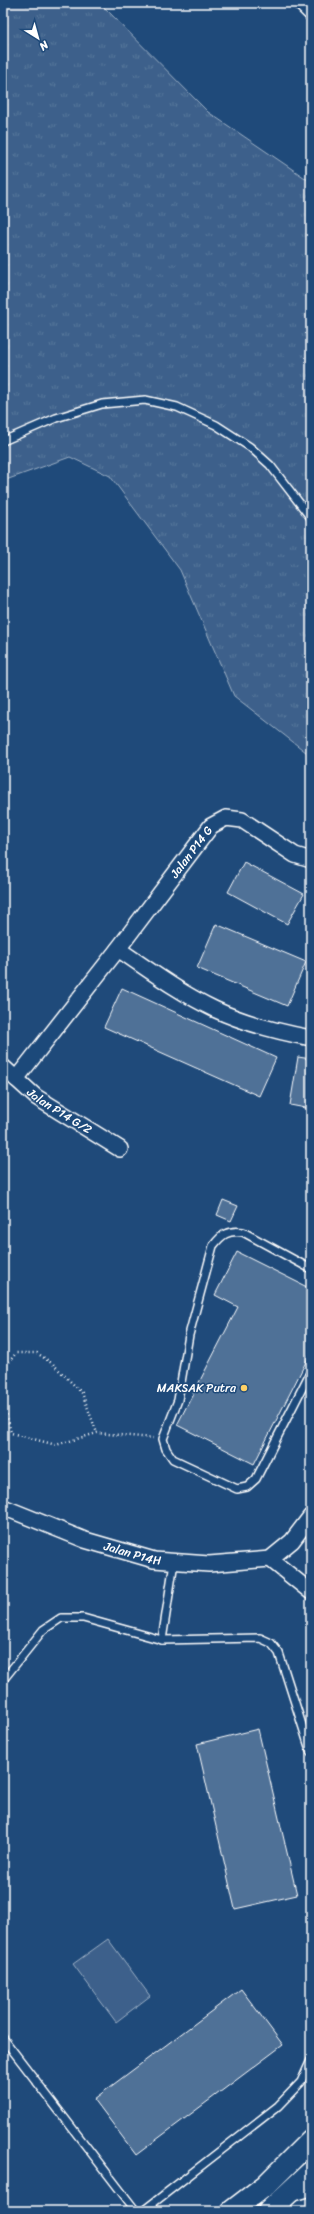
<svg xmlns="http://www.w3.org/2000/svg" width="314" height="2214" viewBox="0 0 314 2214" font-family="Sriracha,sans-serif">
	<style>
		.park { fill: url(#park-tufts); stroke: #9eb0c5 }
		.garden { fill: #3c618b; stroke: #9eb0c5 }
		.building { fill: #507197; stroke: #fff }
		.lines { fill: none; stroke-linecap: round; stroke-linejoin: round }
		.lane-casing { stroke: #fff; stroke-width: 10 }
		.street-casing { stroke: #fff; stroke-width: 18 }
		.secondary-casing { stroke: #fff; stroke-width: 24 }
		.path { stroke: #fff; stroke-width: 2.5; stroke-dasharray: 1 3; stroke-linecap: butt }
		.lane { stroke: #1f4a7a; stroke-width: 7 }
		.street { stroke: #1f4a7a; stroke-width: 15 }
		.secondary { stroke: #1f4a7a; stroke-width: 21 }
		.poi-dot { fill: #ffd166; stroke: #1f4a7a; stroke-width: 1.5 }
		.labels { text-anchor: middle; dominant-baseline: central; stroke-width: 3; stroke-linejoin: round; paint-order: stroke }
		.street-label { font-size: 12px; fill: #fff; stroke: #1f4a7a }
		.poi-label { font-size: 12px; fill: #fff; stroke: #1f4a7a; text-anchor: end }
	</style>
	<defs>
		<pattern id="park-tufts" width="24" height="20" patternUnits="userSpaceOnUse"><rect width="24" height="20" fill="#3c618b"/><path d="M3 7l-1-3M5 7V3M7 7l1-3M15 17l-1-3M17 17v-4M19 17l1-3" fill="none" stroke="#59799c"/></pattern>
	</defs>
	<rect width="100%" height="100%" fill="#1f4a7a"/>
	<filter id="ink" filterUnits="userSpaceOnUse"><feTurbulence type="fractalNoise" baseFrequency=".025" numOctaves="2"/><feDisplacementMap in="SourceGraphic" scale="8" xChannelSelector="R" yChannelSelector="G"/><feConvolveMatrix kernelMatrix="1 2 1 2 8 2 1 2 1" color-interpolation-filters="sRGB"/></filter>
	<g filter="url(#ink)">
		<!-- park -->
		<polygon class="park" points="3,3 100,3 208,112 311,182 311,756 234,696 180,570 110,476 70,457 3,481"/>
		<!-- garden -->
		<polygon class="garden" points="108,1939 150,1996 116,2022 73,1964"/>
		<!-- building -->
		<g class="building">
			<polygon points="244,862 304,894 287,924 228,892"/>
			<polygon points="216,924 306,962 287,1006 197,968"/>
			<polygon points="122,988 276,1058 259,1096 104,1027"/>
			<polygon points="298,1057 311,1059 311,1109 290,1105"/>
			<polygon points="223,1200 238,1206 231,1221 217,1215"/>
			<polygon points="237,1252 311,1289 311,1352 254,1464 177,1425 238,1307 215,1295"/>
			<polygon points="258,1729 297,1895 235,1909 197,1744"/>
			<polygon points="241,1989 283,2045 136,2155 94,2099"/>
		</g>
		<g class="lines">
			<!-- lane casing -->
			<g class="lane-casing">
				<g id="lane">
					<polyline points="3,441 56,418 102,404 145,400 177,407 216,425 250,447 270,465 311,518"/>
					<path d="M 311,1269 L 243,1232 C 228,1230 222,1234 213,1246 L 189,1335 L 178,1400 L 163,1439 L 166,1449 L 173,1459 L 237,1489 L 247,1487 L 256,1479 L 311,1371"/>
					<polyline points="162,1640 174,1562"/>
					<polyline points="3,1680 43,1630 61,1618 83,1618 162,1640 260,1638 271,1643 279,1653 311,1753"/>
					<polyline points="3,2038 136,2211"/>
					<polyline points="294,2197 311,2192"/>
					<polyline points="143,2211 278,2106 301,2082 311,2060"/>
				</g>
			</g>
			<!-- street casing -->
			<g class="street-casing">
				<g id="street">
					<polyline points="301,3 311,13"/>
					<path d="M 118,949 C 149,970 180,993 214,1009 C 244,1023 279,1032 311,1038"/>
					<path id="s1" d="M 3,1067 L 36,1097 L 120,1149"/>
					<path id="s2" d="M 16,1079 L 118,949 L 211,826 L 226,818 L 242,820 L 295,855 L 311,860"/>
					<path id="s3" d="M 3,1507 L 85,1540 L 154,1560 L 209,1564 L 270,1559 L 292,1541 L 311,1516"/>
					<polyline points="270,1559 311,1592"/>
				</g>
			</g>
			<!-- secondary casing -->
			<g class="secondary-casing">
				<g id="secondary">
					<polyline points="232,2211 266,2185 311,2140"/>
					<polyline points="269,2211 311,2172"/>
				</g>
			</g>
			<!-- path -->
			<g class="path">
				<polyline points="3,1376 3,1370 16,1353 37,1353 53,1364 82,1393 97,1433"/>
				<polyline points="3,1399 11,1433 56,1445 97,1433 153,1438"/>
			</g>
			<!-- lane -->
			<use href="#lane" class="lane"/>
			<!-- street -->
			<use href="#street" class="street"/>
			<!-- secondary -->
			<use href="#secondary" class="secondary"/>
		</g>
	</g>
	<!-- markers -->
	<circle class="poi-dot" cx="244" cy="1388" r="4"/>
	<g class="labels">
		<!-- street labels -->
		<g class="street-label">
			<text stroke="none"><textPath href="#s2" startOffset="287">Jalan P14 G</textPath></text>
			<text stroke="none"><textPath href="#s1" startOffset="72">Jalan P14 G/2</textPath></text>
			<text stroke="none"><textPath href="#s3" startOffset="138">Jalan P14H</textPath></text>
		</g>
		<!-- poi labels -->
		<g class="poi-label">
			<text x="236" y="1388">MAKSAK Putra</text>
		</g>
	</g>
	<!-- margin -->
	<rect width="314" height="2214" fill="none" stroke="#1f4a7a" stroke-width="16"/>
	<rect x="8" y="8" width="298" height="2198" fill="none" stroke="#fff" stroke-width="1.5" filter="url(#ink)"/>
	<!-- north arrow -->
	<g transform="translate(38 38) rotate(143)" stroke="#1f4a7a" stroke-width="3" paint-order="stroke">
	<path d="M0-3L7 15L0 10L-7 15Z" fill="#ffffff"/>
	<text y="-6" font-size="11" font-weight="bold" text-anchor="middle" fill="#ffffff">N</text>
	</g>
</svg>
